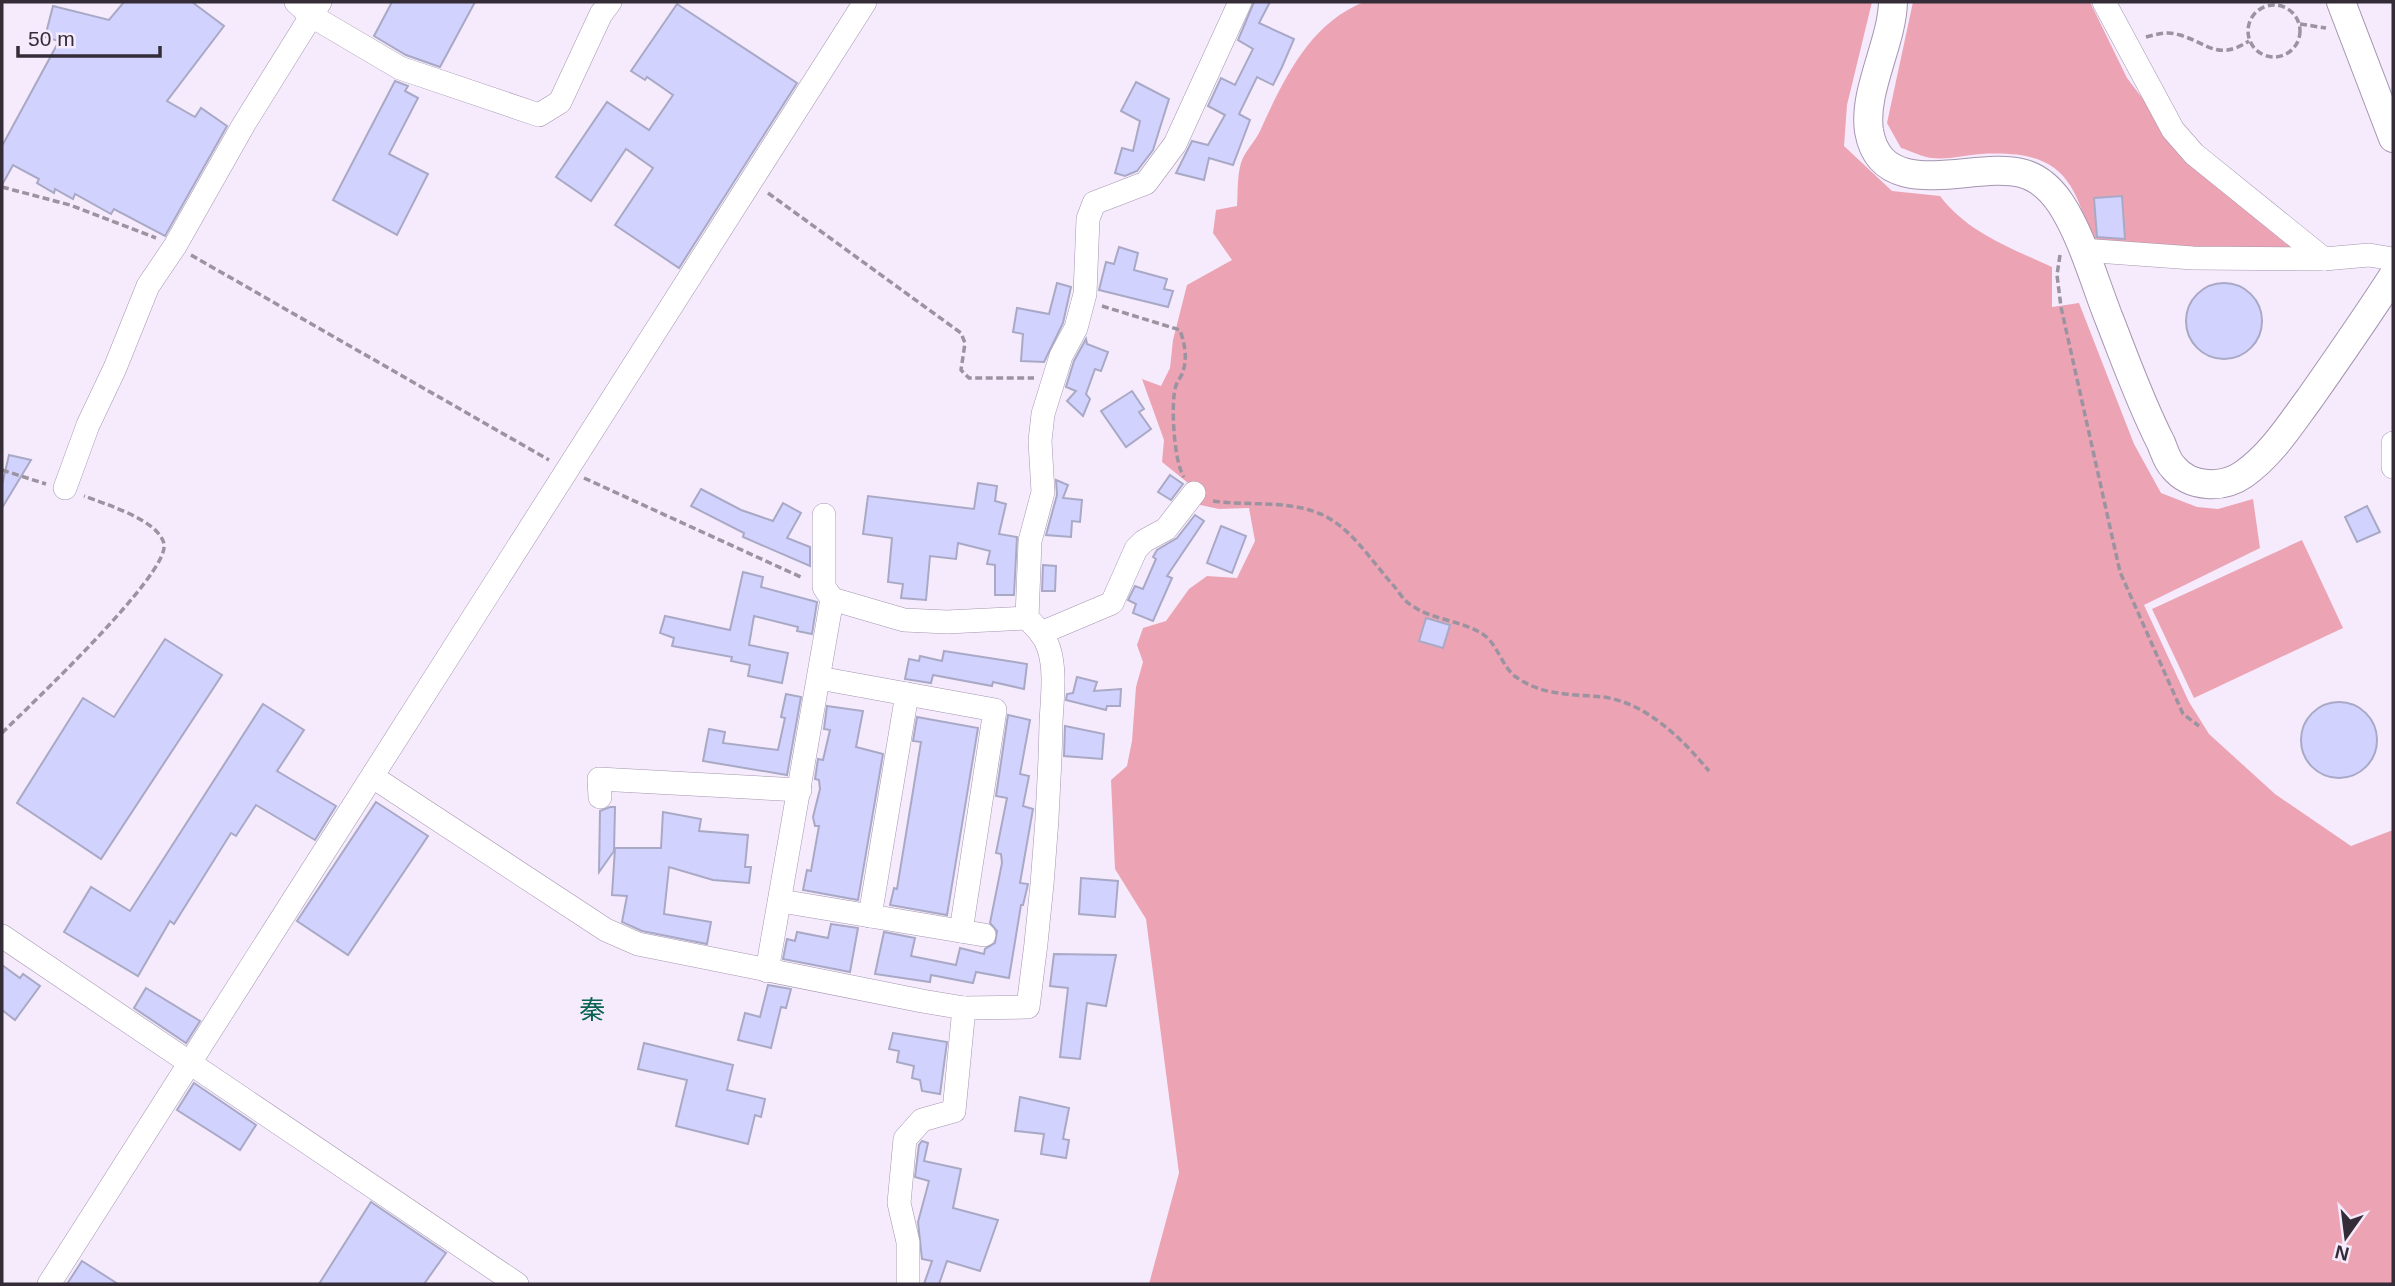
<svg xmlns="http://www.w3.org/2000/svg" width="2395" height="1286" viewBox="0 0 2395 1286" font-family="Arial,'Noto Sans JP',sans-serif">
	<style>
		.green { fill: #eca4b4 }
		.building { fill: #d2d2ff; stroke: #a9a9c6; stroke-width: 2 }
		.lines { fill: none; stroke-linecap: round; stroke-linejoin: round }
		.minor-casing { stroke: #a595b0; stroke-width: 24 }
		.tertiary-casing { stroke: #a595b0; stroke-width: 30 }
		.path { stroke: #9c93a1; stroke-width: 3.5; stroke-dasharray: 7 3.5; stroke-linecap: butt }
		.minor { stroke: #fff; stroke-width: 23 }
		.tertiary { stroke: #fff; stroke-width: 28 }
		.labels { text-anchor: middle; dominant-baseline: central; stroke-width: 5; stroke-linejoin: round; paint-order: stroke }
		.quarter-label { font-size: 26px; fill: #0b6354; stroke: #f5ebfc }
	</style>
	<rect width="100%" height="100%" fill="#f5ebfc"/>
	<!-- green -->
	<g class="green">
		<path d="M 1364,2 L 1872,2 L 1847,105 L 1844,146 L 1892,191 L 1940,196 C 1968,233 2011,248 2052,267 L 2052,307 L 2079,303 L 2134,444 L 2161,493 L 2197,507 L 2218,509 L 2253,499 L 2260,548 L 2144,605 L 2189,702 L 2209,734 L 2275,794 L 2351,846 L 2393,830 L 2393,1284 L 1149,1284 L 1179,1173 L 1146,919 L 1115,869 L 1111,780 L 1127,766 L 1132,741 L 1136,687 L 1143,662 L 1137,645 L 1143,628 L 1166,621 L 1189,589 L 1207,576 L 1237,578 L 1255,541 L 1249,508 L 1219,509 L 1191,503 L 1188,483 L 1162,462 L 1164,440 L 1142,379 L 1161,386 L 1170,368 L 1173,340 L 1187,285 L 1232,260 L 1213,233 L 1216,210 L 1237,206 C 1238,193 1237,176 1241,163 C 1244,152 1255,142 1260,131 C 1284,79 1309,24 1364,2 Z"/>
		<path d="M 1913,2 L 2090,2 L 2127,78 L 2197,170 L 2290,247 L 2261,250 L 2092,244 C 2074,175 2058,150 1981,154 C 1966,155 1947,160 1932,158 C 1922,157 1911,151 1901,148 L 1887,123 Z"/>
		<polygon points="2302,540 2343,628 2194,698 2152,609"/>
	</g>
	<!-- building -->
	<g class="building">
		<polygon points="124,2 192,2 224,26 167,101 195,117 201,108 227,126 165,236 114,209 111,214 75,194 73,199 55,189 54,193 37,183 39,179 13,165 2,185 2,146 59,41 45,37 53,6 109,20"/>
		<polygon points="392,2 475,2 440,67 406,55 374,36"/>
		<polygon points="1254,2 1270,2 1259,23 1294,39 1282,67 1273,85 1257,77 1239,114 1250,120 1233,165 1209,158 1204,180 1176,173 1192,141 1208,145 1225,115 1208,106 1221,78 1235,85 1253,49 1238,40"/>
		<polygon points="677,4 797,83 679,268 615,225 653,168 626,149 591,201 556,177 607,102 649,130 673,95 647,77 645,80 631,71"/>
		<polygon points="395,81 408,86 405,91 418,98 389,154 428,174 397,235 333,200"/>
		<polygon points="1136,82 1169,99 1153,150 1137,171 1125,176 1115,173 1122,148 1133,151 1140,121 1121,111"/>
		<polygon points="2122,196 2125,239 2097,237 2094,198"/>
		<polygon points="1119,247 1138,253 1134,270 1167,279 1164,289 1173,291 1168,307 1099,290 1106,262 1114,264"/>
		<polygon points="1057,283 1071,287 1063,323 1044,362 1021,361 1023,334 1013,332 1017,308 1049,314"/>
		<circle cx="2224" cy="321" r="38"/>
		<polygon points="1086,339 1087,344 1108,352 1101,371 1095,369 1086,394 1090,399 1083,416 1067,401 1076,391 1066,387 1074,361"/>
		<polygon points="1132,391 1144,409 1139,412 1151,429 1126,447 1101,411"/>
		<polygon points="9,455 31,460 2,508 2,485"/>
		<polygon points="1170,475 1183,484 1171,500 1158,492"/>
		<polygon points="1056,480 1068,485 1063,498 1082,500 1080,522 1072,521 1071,537 1046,535 1057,495"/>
		<polygon points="978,483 997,486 995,501 1006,504 999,534 1017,537 1014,595 995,595 995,565 987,564 990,551 958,543 956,559 930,556 926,600 901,598 903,584 888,582 892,538 863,534 868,496 974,509"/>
		<polygon points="701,489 741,510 773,521 783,503 801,513 787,538 810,547 810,566 743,537 744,533 691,506"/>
		<polygon points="2367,506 2380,532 2357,542 2345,517"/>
		<polygon points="1195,515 1204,521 1167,576 1172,578 1153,621 1133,613 1136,604 1128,600 1135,586 1143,589 1156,559 1153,557 1157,550 1177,538"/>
		<polygon points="1221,526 1246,536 1232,573 1207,563"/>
		<polygon points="1043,565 1056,566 1055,591 1042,591"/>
		<polygon points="743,572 763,577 761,587 817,602 812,634 797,631 798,627 754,616 749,645 788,653 782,683 748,676 750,665 731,661 732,657 672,646 674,638 660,633 665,616 730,630"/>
		<polygon points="1426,618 1450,625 1443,648 1419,641"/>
		<polygon points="165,639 222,675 101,859 17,803 83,698 114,717"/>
		<polygon points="944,651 1027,664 1024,689 993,682 992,686 933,675 931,683 905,679 909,659 919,661 920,656 942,661"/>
		<polygon points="1077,677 1097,682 1094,691 1121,689 1120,706 1107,706 1106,710 1066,700 1067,694 1073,693"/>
		<polygon points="786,694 801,697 787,775 703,761 709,729 725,732 723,743 778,750 785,718 781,717"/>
		<circle cx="2339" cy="740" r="38"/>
		<polygon points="263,704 304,730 277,771 336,806 315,840 256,805 236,836 231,833 174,924 170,921 138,976 64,932 91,887 130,911"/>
		<polygon points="827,706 863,711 856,747 883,754 858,900 803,890 807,870 811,871 819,826 815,826 813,817 820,789 819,780 815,779 818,759 823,760 830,730 824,729"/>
		<polygon points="1008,715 1030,720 1020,774 1029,776 1023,806 1033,809 1020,883 1028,884 1023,905 1021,905 1009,978 976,972 973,983 931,975 930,982 875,974 884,932 915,938 911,956 956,965 960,948 984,954 985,949 995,943 997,931 990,923 1002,863 1001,854 996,853 1007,798 996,796"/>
		<polygon points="917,717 978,728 947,915 890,905 894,888 897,889 921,742 913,741"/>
		<polygon points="1065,726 1104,734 1102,759 1064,756"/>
		<polygon points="376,802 428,836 348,955 297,921"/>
		<polygon points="610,807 615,807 614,851 599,872 600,811"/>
		<polygon points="663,812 701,819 699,831 748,835 745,867 751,867 749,883 713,880 669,867 664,914 711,922 707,944 642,931 622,922 627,896 612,895 615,848 661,848"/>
		<polygon points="1081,878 1118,881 1115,917 1079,914"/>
		<polygon points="831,924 858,928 850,972 783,959 787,939 795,941 797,932 828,938"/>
		<polygon points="1054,954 1116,955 1106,1006 1087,1003 1080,1059 1060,1057 1068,988 1050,986"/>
		<polygon points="2,965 20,978 23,974 40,986 15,1020 2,1010"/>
		<polygon points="768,985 791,989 786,1008 781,1007 771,1048 738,1040 745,1013 760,1017"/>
		<polygon points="146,988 200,1021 186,1043 134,1008"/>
		<polygon points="893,1033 947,1042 940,1094 922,1091 920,1080 912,1078 914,1066 897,1062 899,1051 889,1049"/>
		<polygon points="644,1043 733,1065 727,1090 765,1099 761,1117 755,1115 748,1144 676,1126 687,1080 638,1069"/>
		<polygon points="194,1083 256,1125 240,1150 177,1110"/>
		<polygon points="1020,1097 1069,1108 1063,1139 1069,1140 1066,1158 1041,1154 1044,1134 1015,1131"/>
		<polygon points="922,1141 928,1143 924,1161 961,1169 953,1208 998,1220 980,1271 947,1261 939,1284 924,1284 932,1261 922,1259 918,1222 929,1181 915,1177 919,1145"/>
		<polygon points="371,1202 446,1253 424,1284 319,1284"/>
		<polygon points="82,1261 118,1284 67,1284"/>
	</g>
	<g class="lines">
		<!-- minor casing -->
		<g class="minor-casing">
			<g id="minor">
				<polyline points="296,2 310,15 400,68 539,115 560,102 601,14 610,2"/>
				<polyline points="2104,2 2173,130 2194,154 2324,259"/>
				<polyline points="2082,250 2193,258 2324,259 2369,255 2393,259"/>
				<polyline points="2393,443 2393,467"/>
				<polyline points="65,488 88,425 115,368 148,286 175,246 244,124 320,2"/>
				<polyline points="832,599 904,620 947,622 1027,618"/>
				<polyline points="1041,633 1112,603 1136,549 1144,541 1166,529 1194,493"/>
				<polyline points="819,678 995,710 961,931"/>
				<path d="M 373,777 L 606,930 L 638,944 L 922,1001 L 964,1008 L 1028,1007 C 1041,913 1049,818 1051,723 C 1052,700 1056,671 1049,649 C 1045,636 1036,627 1027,618 L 1030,541 L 1043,492 L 1040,441 L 1043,414 L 1061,356 L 1076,328 L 1085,294 L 1088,219 L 1094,203 L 1146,183 L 1175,144 L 1240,2"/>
				<polyline points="600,797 599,779 800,790"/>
				<polyline points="781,901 984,935"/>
				<polyline points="870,916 907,694"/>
				<polyline points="2,936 517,1284"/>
				<polyline points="767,971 832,599 824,587 824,515"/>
				<polyline points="49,1284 865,2"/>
				<polyline points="908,1284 908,1242 899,1203 905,1139 922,1120 954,1111 964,1008"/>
			</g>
		</g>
		<!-- tertiary casing -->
		<g class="tertiary-casing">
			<g id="tertiary">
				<path d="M 1893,2 C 1892,43 1863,91 1869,131 C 1882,205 1974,161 2021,173 C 2038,177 2051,189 2061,204 C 2083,238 2095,284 2110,321 C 2126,362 2141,404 2161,443 C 2164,450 2167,461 2173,467 C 2190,488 2223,489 2244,474 C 2272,454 2290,425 2310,398 C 2338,358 2366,318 2393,276"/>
				<polyline points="2341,2 2393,138"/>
			</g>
		</g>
		<!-- path -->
		<g class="path">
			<circle cx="2274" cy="31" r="26"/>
			<polyline points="2300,24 2326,28"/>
			<path d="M 2146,37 C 2157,34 2168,31 2180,35 C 2209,44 2218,61 2249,41"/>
			<polyline points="2,187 70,205 156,238"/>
			<polyline points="768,193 961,333 965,343 961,370 969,378 1034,378"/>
			<polyline points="191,255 549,460"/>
			<polyline points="2060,255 2057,275 2061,307 2120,572 2183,714 2199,726"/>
			<path d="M 1102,306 L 1180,330 C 1185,345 1188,359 1182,374 C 1180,379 1176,383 1175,389 C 1171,407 1174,462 1184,477"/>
			<polyline points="2,470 46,484"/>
			<polyline points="584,478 803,578"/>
			<path d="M 1213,501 C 1246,506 1287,500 1318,513 C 1350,525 1371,561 1394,586 C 1399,592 1404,601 1411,605 C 1431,620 1462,620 1484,635 C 1498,645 1502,667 1516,677 C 1542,696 1573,694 1603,697 C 1647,703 1682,739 1709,771"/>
			<path d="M 2,733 C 28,707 170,574 164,544 C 159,520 105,504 84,496"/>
		</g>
		<!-- minor -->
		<use href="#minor" class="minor"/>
		<!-- tertiary -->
		<use href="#tertiary" class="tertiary"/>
	</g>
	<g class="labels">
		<!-- quarter labels -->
		<g class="quarter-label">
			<text x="592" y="1010">秦</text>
		</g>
	</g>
	<!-- border -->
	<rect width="2395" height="1286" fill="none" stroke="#342d38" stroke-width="7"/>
	<!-- north arrow -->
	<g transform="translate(2346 1237) rotate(194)" stroke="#f5ebfc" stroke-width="5" paint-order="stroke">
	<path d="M0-5L12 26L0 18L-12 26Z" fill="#342d38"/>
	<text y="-10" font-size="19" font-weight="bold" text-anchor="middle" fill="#342d38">N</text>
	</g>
	<!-- scale -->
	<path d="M18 46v10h142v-10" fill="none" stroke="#342d38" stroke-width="3.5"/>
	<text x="28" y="46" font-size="21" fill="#342d38" stroke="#f5ebfc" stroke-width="5" paint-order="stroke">50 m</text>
</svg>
